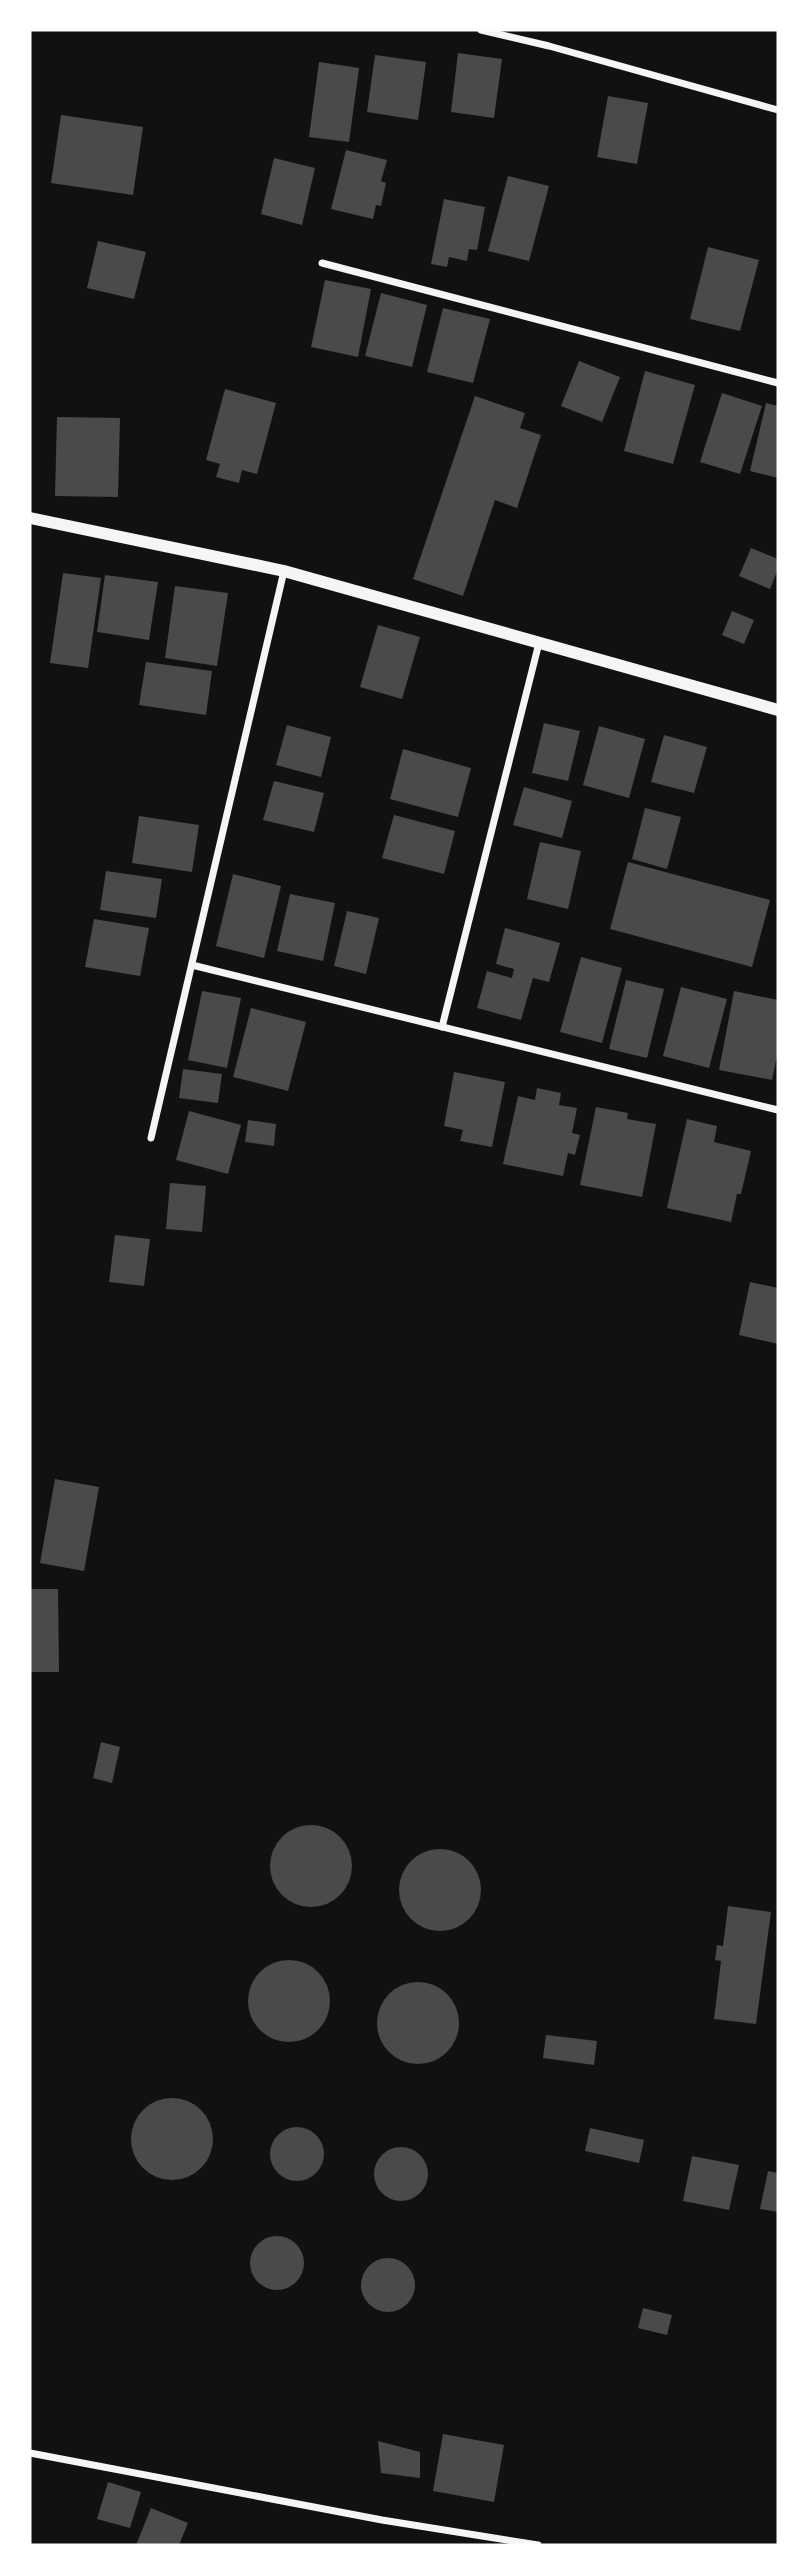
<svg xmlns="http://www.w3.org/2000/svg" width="808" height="2575" viewBox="0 0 808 2575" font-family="Karla,sans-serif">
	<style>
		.building { fill: #4a4a4a }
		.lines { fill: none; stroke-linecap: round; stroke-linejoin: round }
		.minor { stroke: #f5f5f5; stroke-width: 7 }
		.tertiary { stroke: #f5f5f5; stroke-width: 12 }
	</style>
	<rect width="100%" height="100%" fill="#111"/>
	<!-- building -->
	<g class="building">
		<polygon points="458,53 502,59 494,118 451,112"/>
		<polygon points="375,55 426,62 418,120 367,112"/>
		<polygon points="319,62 359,68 349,142 309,137"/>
		<polygon points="608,96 648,103 637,164 597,157"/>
		<polygon points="61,115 143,127 133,195 51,183"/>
		<polygon points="346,150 387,160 381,181 386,183 381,206 376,205 373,219 331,209"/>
		<polygon points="274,158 315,168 302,225 261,214"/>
		<polygon points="508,176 549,186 529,261 488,251"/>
		<polygon points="444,199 485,207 477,250 469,249 467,261 449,257 447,267 431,264"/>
		<polygon points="98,241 146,252 134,299 87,288"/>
		<polygon points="708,247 759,260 740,331 690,319"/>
		<polygon points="325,280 371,289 358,357 311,347"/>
		<polygon points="381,293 427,305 412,367 365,356"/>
		<polygon points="443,308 490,319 473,383 427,372"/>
		<polygon points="579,361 620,377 602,422 561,406"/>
		<polygon points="645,371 695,385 673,464 624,451"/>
		<polygon points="225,389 276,403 257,474 242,470 239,483 216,477 220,464 206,460"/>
		<polygon points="722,393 762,406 740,474 700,462"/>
		<polygon points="475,396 525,413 520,428 541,435 517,508 495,500 463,596 413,579"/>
		<polygon points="766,403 778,406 778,478 750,471"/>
		<polygon points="57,417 120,418 118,497 55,496"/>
		<polygon points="751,548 778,559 778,569 770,589 739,576"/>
		<polygon points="63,573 101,578 88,668 50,663"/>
		<polygon points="105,575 158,582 149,640 97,632"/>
		<polygon points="175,586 228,593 217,666 165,658"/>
		<polygon points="732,611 754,620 744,644 722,635"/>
		<polygon points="378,625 420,637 402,699 360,687"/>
		<polygon points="146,662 212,671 206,715 139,705"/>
		<polygon points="544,723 580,731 568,781 532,773"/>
		<polygon points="287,725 331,737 321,777 276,765"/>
		<polygon points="599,726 645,739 629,798 583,785"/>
		<polygon points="664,735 707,747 694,793 651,782"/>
		<polygon points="403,749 471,768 458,817 390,799"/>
		<polygon points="274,781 324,793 314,832 263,820"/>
		<polygon points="524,787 572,801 562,838 513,825"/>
		<polygon points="645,808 681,817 667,869 632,859"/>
		<polygon points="394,815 455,831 444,874 382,858"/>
		<polygon points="139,816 199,825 192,872 132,863"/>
		<polygon points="540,842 581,851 568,909 527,899"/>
		<polygon points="628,862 770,900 752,967 610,929"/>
		<polygon points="106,871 162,879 156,918 100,910"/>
		<polygon points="233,874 281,886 264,958 216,946"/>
		<polygon points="290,894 335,903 323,961 277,951"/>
		<polygon points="347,911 379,918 366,974 334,966"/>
		<polygon points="94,919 149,928 140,976 85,967"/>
		<polygon points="505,928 560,943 549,982 533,978 521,1020 477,1008 487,971 512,978 514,969 496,964"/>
		<polygon points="581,957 622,968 602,1043 560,1032"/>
		<polygon points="626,980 664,989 647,1058 609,1049"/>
		<polygon points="681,987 727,999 709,1068 663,1056"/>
		<polygon points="202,991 241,998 227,1068 188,1060"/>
		<polygon points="734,991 778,1000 778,1051 772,1080 719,1070"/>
		<polygon points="251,1008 306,1022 288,1091 233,1077"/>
		<polygon points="183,1069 222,1074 218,1103 179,1098"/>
		<polygon points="454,1072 505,1082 492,1147 460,1141 463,1130 444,1126"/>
		<polygon points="537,1088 561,1093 559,1105 577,1108 572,1133 580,1135 575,1155 568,1153 563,1176 503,1164 518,1096 535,1100"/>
		<polygon points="596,1107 628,1113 627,1119 656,1124 642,1197 580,1185"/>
		<polygon points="189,1111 241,1125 228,1174 176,1160"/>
		<polygon points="687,1119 717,1126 714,1142 751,1151 741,1194 737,1194 731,1222 667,1208"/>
		<polygon points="248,1120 276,1124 274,1146 245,1142"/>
		<polygon points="170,1183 206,1186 202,1232 166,1229"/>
		<polygon points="115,1235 150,1239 144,1286 109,1282"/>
		<polygon points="750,1282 778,1288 778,1344 739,1335"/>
		<polygon points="55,1479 99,1487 84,1571 40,1563"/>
		<polygon points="30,1589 58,1589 59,1672 30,1672"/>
		<polygon points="101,1742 120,1747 112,1783 93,1778"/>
		<circle cx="311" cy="1866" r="41"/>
		<circle cx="440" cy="1890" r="41"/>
		<polygon points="728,1906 771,1912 756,2024 714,2019 721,1961 715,1960 717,1945 723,1946"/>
		<circle cx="289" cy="2001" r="41"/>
		<circle cx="418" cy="2023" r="41"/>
		<polygon points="546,2035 597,2041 594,2065 543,2058"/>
		<circle cx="172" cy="2139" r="41"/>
		<circle cx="297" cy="2154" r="27"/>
		<polygon points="590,2128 644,2140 639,2163 585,2151"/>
		<circle cx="401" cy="2174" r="27"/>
		<polygon points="692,2156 739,2165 729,2210 683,2201"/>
		<polygon points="768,2171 778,2173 778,2212 760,2209"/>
		<circle cx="277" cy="2263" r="27"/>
		<circle cx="388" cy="2285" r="27"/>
		<polygon points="643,2308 672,2315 667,2335 638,2328"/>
		<polygon points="443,2434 504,2445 494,2502 433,2491"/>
		<polygon points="378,2441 420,2452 420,2478 381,2473"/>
		<polygon points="108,2482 141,2492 130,2528 97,2519"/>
		<polygon points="151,2508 188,2523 179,2545 136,2545"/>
	</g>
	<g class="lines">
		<!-- minor -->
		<g class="minor">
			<polyline points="481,30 549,46 778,110"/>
			<polyline points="322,263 778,383"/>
			<polyline points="192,965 778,1110"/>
			<polyline points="442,1027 539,643"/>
			<polyline points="151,1138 284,571"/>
			<polyline points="30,2453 382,2520 538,2545"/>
		</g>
		<!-- tertiary -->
		<polyline class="tertiary" points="30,518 284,571 778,710"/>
	</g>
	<!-- border -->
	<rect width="808" height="2575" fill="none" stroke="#ffffff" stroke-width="63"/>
</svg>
